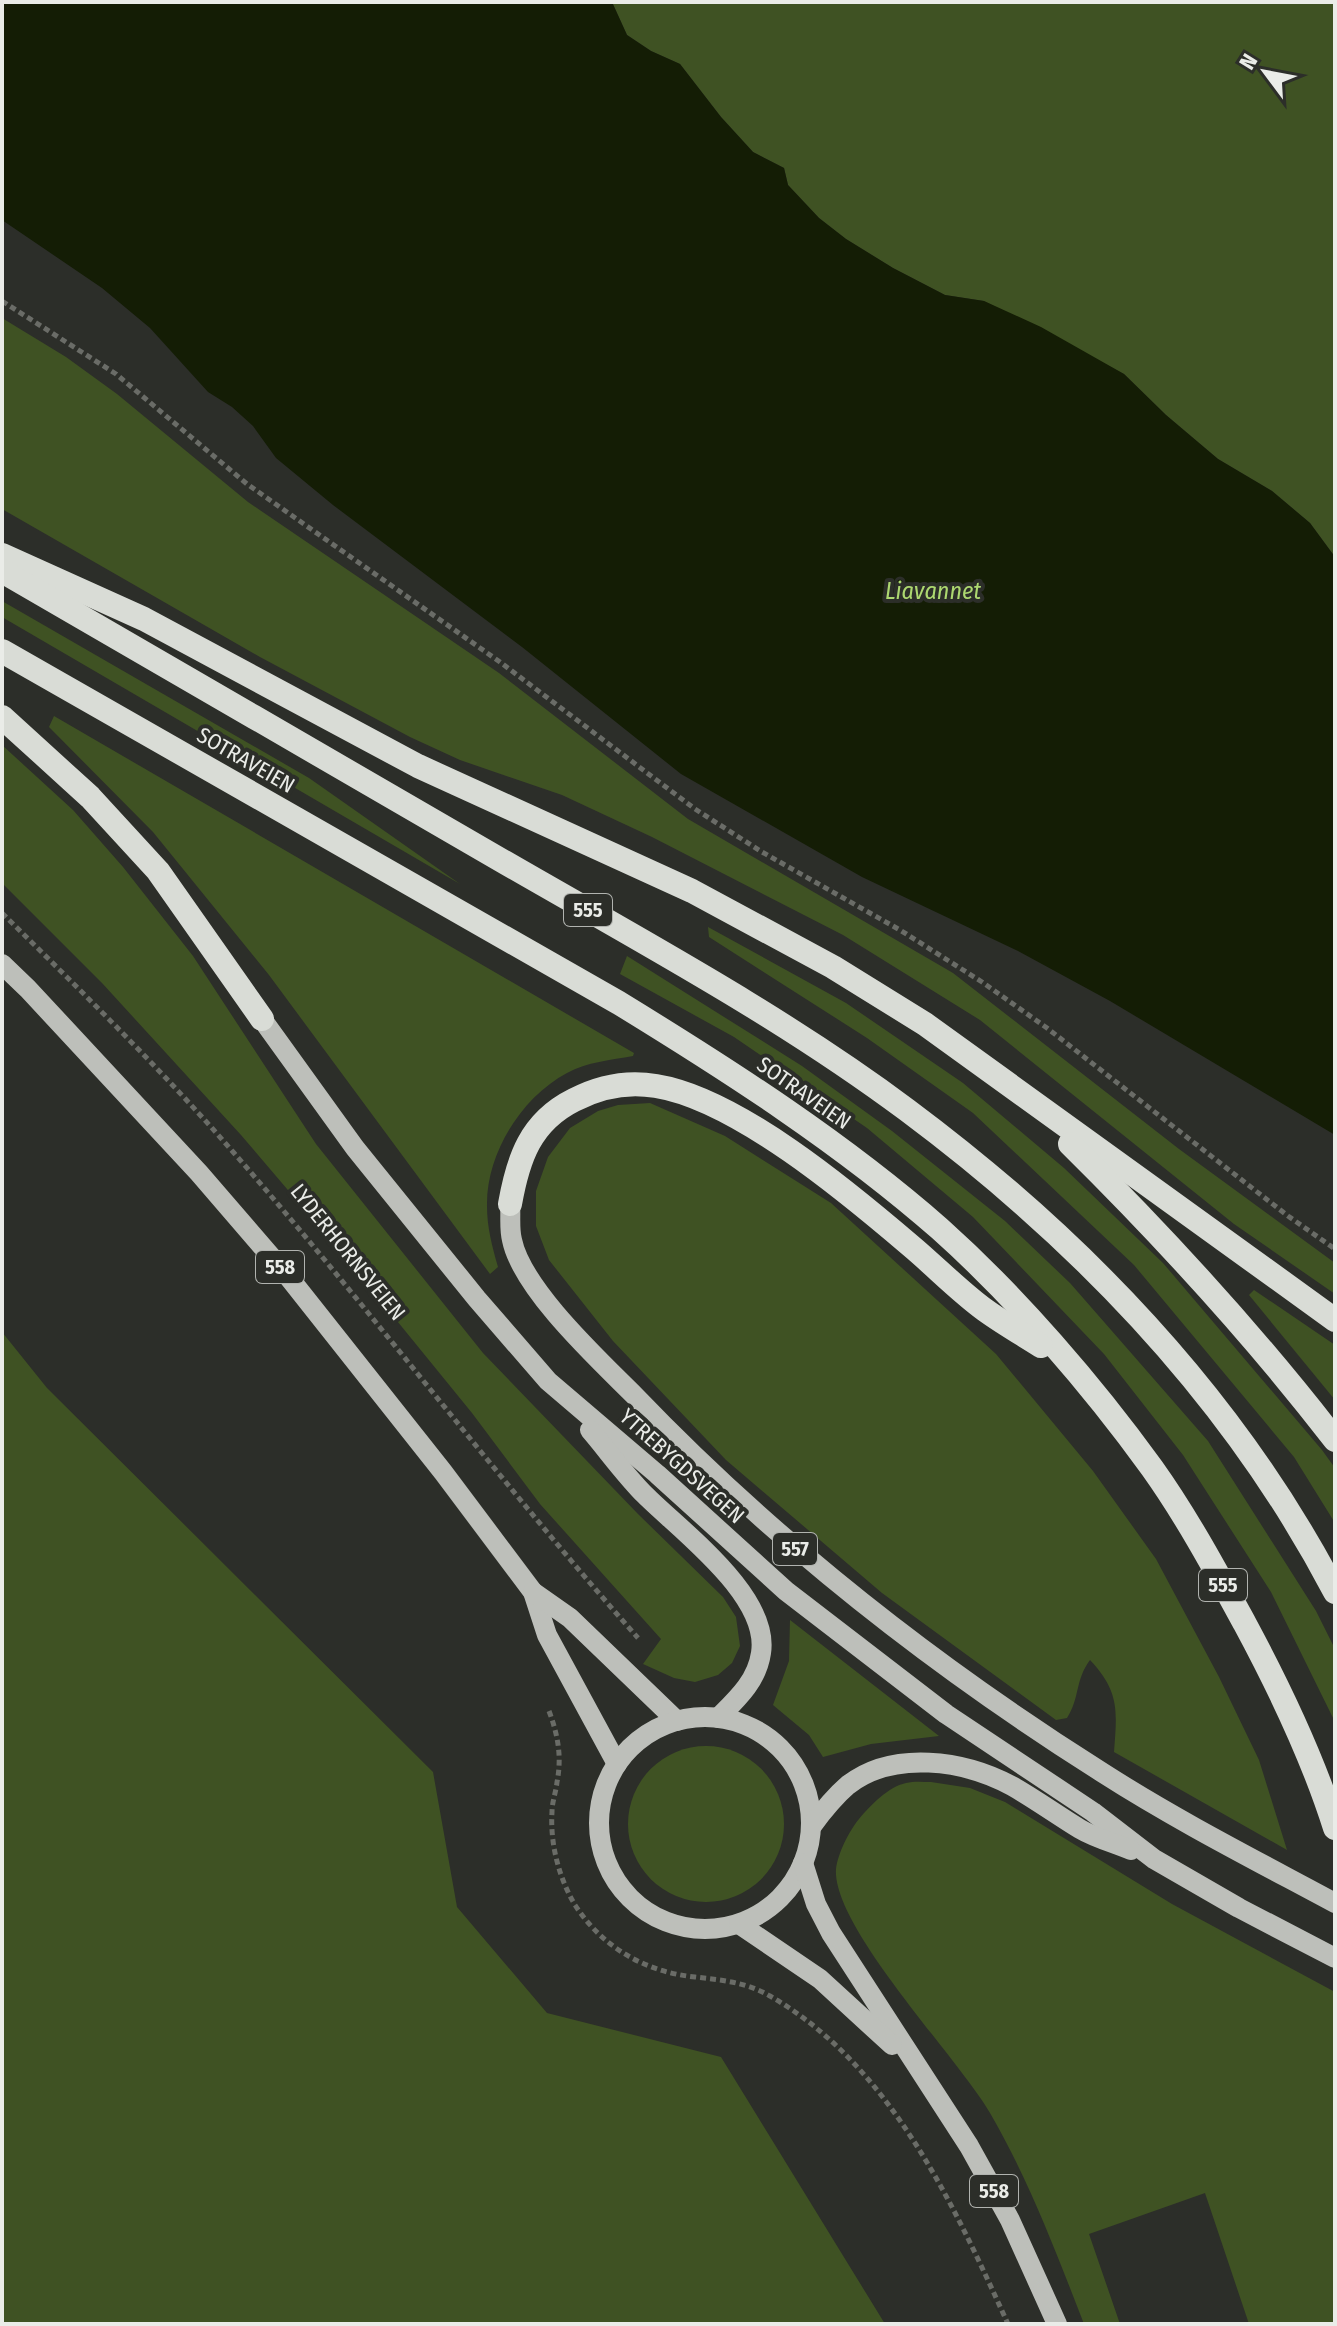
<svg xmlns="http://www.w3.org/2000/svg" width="1337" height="2326" viewBox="0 0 1337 2326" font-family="'Fira Sans Condensed',sans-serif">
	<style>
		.green { fill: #3f5223 }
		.water { fill: #141d05 }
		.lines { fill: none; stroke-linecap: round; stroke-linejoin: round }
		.path { stroke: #6a6c67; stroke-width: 5; stroke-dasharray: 6 4; stroke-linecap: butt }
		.major { stroke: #bdbfba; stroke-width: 20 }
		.highway { stroke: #d9dcd6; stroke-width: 24 }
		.labels { text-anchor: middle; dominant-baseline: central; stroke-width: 8; stroke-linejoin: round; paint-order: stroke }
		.shield { fill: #2c2e29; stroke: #b1b3af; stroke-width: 2 }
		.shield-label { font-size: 20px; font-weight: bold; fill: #eaece8 }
		.street-label { font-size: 22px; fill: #eaece8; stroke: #2c2e29 }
		.water-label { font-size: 24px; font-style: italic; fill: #add870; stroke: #2c2e29 }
	</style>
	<rect width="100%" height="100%" fill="#2c2e29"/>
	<!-- green -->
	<g class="green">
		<polygon points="612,2 1335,2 1335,557 1310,523 1272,491 1218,459 1166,415 1124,374 984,301 945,295 893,268 846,239 819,218 788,185 784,168 753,152 721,117 680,64 651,51 627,35"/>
		<polygon points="2,318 66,357 117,394 248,502 499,673 688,819 953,973 1179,1149 1335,1263 1335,1294 1234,1224 980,1020 843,935 652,837 562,795 460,760 410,737 260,657 2,509"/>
		<polygon points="2,601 309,778 460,884 2,617"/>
		<path d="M 54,716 L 634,1053 L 633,1056 C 611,1060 587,1062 567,1073 C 522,1097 486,1153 487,1206 C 487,1227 492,1246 498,1267 L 490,1274 L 269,975 L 153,832 L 49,727 Z"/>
		<polygon points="2,745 73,810 123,867 193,956 316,1144 483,1353 638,1514 723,1597 736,1617 740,1646 732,1663 718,1675 695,1682 674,1678 643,1664 661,1639 540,1504 472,1413 345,1257 241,1135 102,983 2,883"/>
		<polygon points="708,927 846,1003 963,1083 1064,1168 1163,1263 1322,1450 1335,1468 1335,1523 1294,1457 1134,1265 973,1113 867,1038 709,937"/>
		<polygon points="627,956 802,1066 892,1131 1005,1221 1070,1283 1208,1441 1316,1611 1335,1649 1335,1722 1271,1592 1183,1455 1104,1354 973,1217 867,1128 734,1037 620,974"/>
		<path d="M 650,1103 L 725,1136 L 831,1203 L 996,1354 L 1093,1471 L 1156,1559 L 1219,1677 L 1259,1760 L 1287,1850 L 1114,1752 C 1117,1711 1120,1692 1090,1660 C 1075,1680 1080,1698 1067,1718 L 1056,1720 L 882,1593 L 726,1460 L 613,1341 L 549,1260 L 536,1226 L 536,1191 L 548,1157 L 570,1128 L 598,1111 L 618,1105 Z"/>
		<polygon points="1254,1290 1335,1345 1335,1400 1249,1295"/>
		<polygon points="2,1332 47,1388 433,1772 457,1907 547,2013 721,2057 885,2324 2,2324"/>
		<polygon points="790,1620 939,1736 871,1744 823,1757 809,1735 773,1705 789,1661"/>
		<circle cx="706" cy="1824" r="78"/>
		<path d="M 931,1782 L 970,1788 L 1005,1802 L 1172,1904 L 1335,1992 L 1335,2324 L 1249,2324 L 1205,2193 L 1089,2234 L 1120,2324 L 1084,2324 C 1056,2252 1029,2180 990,2113 C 959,2059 832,1927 836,1869 C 838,1853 849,1831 859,1819 C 871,1805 888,1787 906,1783 C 914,1781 923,1782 931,1782 Z"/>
	</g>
	<!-- water -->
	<polygon class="water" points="2,2 612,2 627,35 651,51 680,64 721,117 753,152 784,168 788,185 819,218 846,239 893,268 945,295 984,301 1041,327 1124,374 1166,415 1218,459 1272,491 1310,523 1335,557 1335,1135 1110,1001 1018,951 862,877 681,774 522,647 333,505 276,458 253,426 232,407 208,392 150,328 102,288 2,220"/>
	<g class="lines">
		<!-- path -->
		<g class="path">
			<polyline points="2,301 116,374 247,484 500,662 695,809 762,852 900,930 982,982 1047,1028 1288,1216 1335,1249"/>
			<path d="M 2,913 C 81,991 161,1069 234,1153 C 372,1311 498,1480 638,1638"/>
			<path d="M 549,1711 C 558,1735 562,1757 557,1782 C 556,1792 552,1802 552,1812 C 550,1844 559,1878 575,1905 C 602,1947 645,1972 695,1977 C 721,1980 746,1982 770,1996 C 890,2065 953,2203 1008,2324"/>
		</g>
		<!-- major -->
		<g class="major">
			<polyline points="2,964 28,989 199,1173 287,1275 443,1472 533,1592 547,1635 617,1764"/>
			<polyline points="262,1019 355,1148 477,1299 548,1381 657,1474 786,1591 946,1714 1093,1812 1154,1859 1239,1908 1335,1958"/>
			<path d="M 510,1204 C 511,1215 509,1229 512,1240 C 522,1289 598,1359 634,1395 C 774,1541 932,1665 1103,1773 C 1178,1821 1257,1861 1335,1903"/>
			<path d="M 590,1430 C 608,1451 625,1475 645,1495 C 682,1532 770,1596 761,1653 C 757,1681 737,1699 718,1718"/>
			<polyline points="533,1592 570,1618 677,1721"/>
			<circle cx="705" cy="1823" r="106"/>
			<path d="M 811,1827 C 822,1812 834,1797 848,1785 C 893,1750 964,1760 1012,1786 C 1035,1799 1057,1815 1080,1829 C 1095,1838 1114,1843 1131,1850"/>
			<polyline points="803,1863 816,1904 831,1933 969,2146 1010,2220 1057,2324"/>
			<polyline points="739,1924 820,1979 892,2045"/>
		</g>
		<!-- highway -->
		<g class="highway">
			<polyline points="2,555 144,619 418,766 692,891 833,967 925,1024 1335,1320"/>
			<path d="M 2,571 C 170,668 338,766 506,863 C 641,941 781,1016 907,1110 C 1080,1239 1234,1399 1335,1592"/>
			<path d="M 2,651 L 619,1003 C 730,1071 842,1143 940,1229 C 1016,1297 1092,1385 1152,1468 C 1187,1517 1216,1571 1245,1624 C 1280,1689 1313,1758 1335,1828"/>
			<polyline points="2,717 90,797 158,871 262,1019"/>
			<path d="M 1070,1144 C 1165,1238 1254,1335 1335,1440"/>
			<path d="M 510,1204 C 518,1159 530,1122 574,1100 C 599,1087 627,1081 656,1086 C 737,1099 849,1193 911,1246 C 936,1267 959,1291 985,1310 C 1003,1323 1022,1334 1041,1346"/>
		</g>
	</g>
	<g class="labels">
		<!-- shield labels -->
		<g class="shield">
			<rect x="564" y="894" width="48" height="32" rx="6"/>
			<rect x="256" y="1251" width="48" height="32" rx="6"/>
			<rect x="773" y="1533" width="44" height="32" rx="6"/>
			<rect x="1199" y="1569" width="48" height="32" rx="6"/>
			<rect x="970" y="2175" width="48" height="32" rx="6"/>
		</g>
		<g class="shield-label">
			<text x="588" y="910">555</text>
			<text x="280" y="1267">558</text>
			<text x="795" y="1549">557</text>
			<text x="1223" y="1585">555</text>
			<text x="994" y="2191">558</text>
		</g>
		<!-- street labels -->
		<g class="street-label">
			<text transform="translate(246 760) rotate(30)">SOTRAVEIEN</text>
			<text transform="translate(804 1093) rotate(35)">SOTRAVEIEN</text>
			<text transform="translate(348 1252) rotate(51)">LYDERHORNSVEIEN</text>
			<text transform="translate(682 1466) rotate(42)">YTREBYGDSVEGEN</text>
		</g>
		<!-- water labels -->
		<g class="water-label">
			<text x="933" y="591">Liavannet</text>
		</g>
	</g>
	<!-- border -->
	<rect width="1337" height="2326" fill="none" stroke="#eaece8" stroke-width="8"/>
	<!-- north arrow -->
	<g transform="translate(1265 72) rotate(302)" stroke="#2c2e29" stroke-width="6" paint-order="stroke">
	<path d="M0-6L14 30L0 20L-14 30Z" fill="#eaece8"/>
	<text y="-12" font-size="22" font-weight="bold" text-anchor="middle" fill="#eaece8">N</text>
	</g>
</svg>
